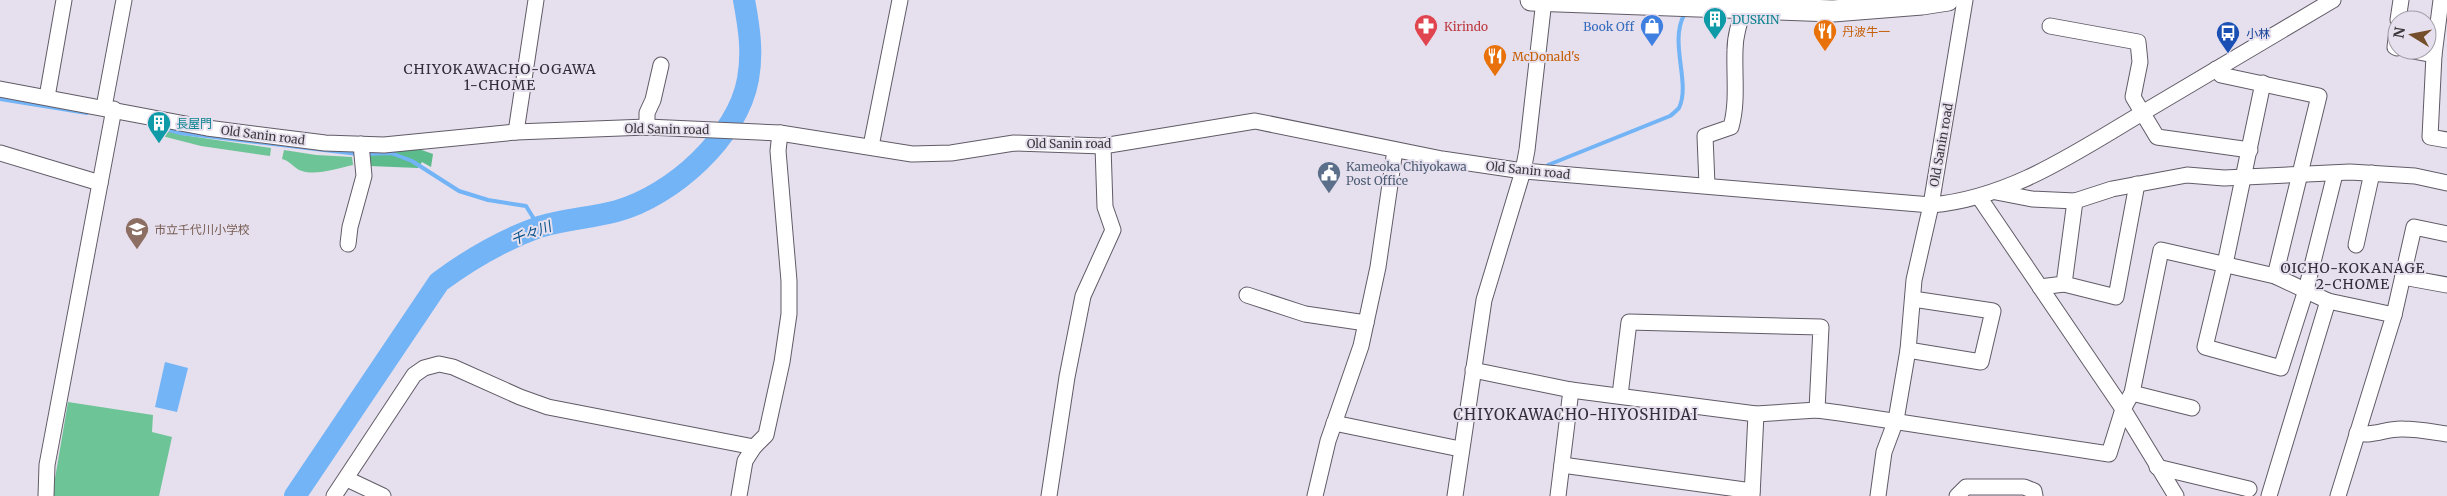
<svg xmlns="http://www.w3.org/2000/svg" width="2447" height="496" viewBox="0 0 2447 496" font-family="Merriweather,'Noto Sans JP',serif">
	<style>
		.green { fill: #6dc496 }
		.forest { fill: #5bbb8b }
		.water { fill: #72b4f6 }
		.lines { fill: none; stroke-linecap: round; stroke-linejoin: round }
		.stream { stroke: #72b4f6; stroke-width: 4 }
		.river { stroke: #72b4f6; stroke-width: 22 }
		.minor-casing { stroke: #615b67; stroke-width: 17 }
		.highway-casing { stroke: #615b67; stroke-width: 23 }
		.minor { stroke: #fff; stroke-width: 15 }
		.highway { stroke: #fff; stroke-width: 21 }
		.labels { text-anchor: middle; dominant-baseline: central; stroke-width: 4; stroke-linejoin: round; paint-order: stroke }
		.culture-label { font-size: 12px; fill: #0d838f; stroke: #e6dfed; text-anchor: start }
		.health-label { font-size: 12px; fill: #be3a42; stroke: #e6dfed; text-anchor: start }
		.shop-label { font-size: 12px; fill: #366cbe; stroke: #e6dfed; text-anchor: end }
		.food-label { font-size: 12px; fill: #c56008; stroke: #e6dfed; text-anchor: start }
		.transit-label { font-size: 12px; fill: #164399; stroke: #e6dfed; text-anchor: start }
		.street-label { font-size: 12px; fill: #3c393e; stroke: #e6dfed }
		.service-label { font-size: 12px; fill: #4e5e75; stroke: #e6dfed; text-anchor: start }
		.education-label { font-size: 12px; fill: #785e54; stroke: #e6dfed; text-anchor: start }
		.neighbourhood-label { font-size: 14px; letter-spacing: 1px; fill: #322d38; stroke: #e6dfed }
		.water-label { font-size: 14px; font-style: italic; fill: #03518b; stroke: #e6dfed }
		.quarter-label { font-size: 15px; letter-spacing: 1px; fill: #322d38; stroke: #e6dfed }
	</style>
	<rect width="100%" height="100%" fill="#e6dfed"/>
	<!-- green -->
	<g class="green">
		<polygon points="163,130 182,135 271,148 270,156 201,146 162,136"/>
		<path d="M 284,150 L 316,155 L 352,157 L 353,165 C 338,168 316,176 302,171 C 294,169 291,161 282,159 Z"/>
		<polygon points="68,402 153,415 152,432 172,437 159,496 52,496"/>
	</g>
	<!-- forest -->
	<polygon class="forest" points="416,148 433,154 431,167 422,162 418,168 370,166 370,151"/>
	<!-- water -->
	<polygon class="water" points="165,362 188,368 177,412 155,407"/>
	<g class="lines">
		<!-- stream -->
		<g class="stream">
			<polyline points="0,99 87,113"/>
			<polyline points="152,125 180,133 358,154"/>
			<polyline points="365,154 391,153 412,161 459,191 488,200 526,206 539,227"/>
			<path d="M 1548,165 L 1670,116 C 1673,114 1677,110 1679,108 C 1691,83 1669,43 1684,15"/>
		</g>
		<!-- river -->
		<path class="river" d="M 295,496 L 439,282 C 470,259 503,240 539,227 C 565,219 591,218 617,211 C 672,196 738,137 748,79 C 753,52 749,27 744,0"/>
		<!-- minor casing -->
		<g class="minor-casing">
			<g id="minor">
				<polyline points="2441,0 2434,55 2430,137 2447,140"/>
				<polyline points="2398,20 2401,0"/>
				<polyline points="2050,26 2138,42 2140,62 2133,97 2157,137 2250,150"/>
				<polyline points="2397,31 2395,47 2397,48"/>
				<polyline points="2408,50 2434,55"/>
				<polyline points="2216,69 2221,75 2319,96 2275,276"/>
				<polyline points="2263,83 2225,264 2205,347 2281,368 2306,290 2335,174"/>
				<path d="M 0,89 L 207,128 L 325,143 L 384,145 L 516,132 L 647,127 L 780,133 L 912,154 L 951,153 L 1014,143 L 1103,146 L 1255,121 L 1442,159 L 1523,171 L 1931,205 C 2011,198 2076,152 2144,112 C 2207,74 2270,37 2333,0"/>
				<polyline points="47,97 64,0"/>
				<polyline points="104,107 124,0"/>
				<polyline points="647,127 647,113 653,100 661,65"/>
				<polyline points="516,132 536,0"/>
				<polyline points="871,146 900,0"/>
				<polyline points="0,153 100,183"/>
				<path d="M 1707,185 L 1705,136 L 1731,127 C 1738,102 1734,76 1735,50 C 1735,32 1742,16 1747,0"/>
				<polyline points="1996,192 2032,199 2075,201"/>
				<polyline points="1979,197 2123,409 2176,496"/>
				<polyline points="348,244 350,227 364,176 361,144"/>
				<polyline points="2356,245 2372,173"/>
				<polyline points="2403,277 2447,285"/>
				<polyline points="2064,284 2116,297 2137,184"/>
				<polyline points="2040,287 2064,284 2075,201 2112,189 2187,175 2224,178 2350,172 2415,176 2447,183"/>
				<polyline points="1247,295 1305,314 1366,323"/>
				<polyline points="2394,315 2414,227 2447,234"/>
				<polyline points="1908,350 1981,362 1993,311 1913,299"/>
				<polyline points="1473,370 1571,390 1756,414 1817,410 1840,413 2109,454 2123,409 2132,393 2161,250 2275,276 2328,301 2394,315 2338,496"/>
				<polyline points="2132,393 2192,408"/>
				<polyline points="1620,395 1629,322 1821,327 1817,410"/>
				<polyline points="1334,423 1460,449"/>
				<path d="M 2357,433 C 2374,437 2386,428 2403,429 C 2418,429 2433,432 2447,434"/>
				<polyline points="1562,465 1752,491"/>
				<polyline points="2157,467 2249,489"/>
				<polyline points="347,479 383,496"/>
				<polyline points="46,496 47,465 114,109"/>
				<polyline points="334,496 414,375 424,368 439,364 453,367 520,397 548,407 754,447"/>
				<polyline points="739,496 745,461 754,447 766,435 782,362 789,314 789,281 778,151 780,133"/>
				<polyline points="1049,496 1067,377 1083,296 1113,230 1105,207 1103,146"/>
				<polyline points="1315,496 1328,441 1361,346 1378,267 1395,150"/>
				<polyline points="1455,496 1484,300 1523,171 1527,150 1544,0"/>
				<polyline points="1558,496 1571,390"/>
				<polyline points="1752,496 1756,414"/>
				<polyline points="1878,496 1884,452 1896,420 1908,350 1914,280 1931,205 1965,0"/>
				<polyline points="1957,496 1966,487 2024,487 2034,491 2035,496"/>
				<polyline points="2269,496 2328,301"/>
			</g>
		</g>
		<!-- highway casing -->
		<g class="highway-casing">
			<polyline id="highway" points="1531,0 1833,11 1922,4 1948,0"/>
		</g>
		<!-- minor -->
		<use href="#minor" class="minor"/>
		<!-- highway -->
		<use href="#highway" class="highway"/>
	</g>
	<!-- icons -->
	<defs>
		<g id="building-pin" transform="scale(1.25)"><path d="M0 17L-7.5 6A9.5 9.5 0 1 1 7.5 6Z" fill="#0f9aa8" stroke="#e6dfed"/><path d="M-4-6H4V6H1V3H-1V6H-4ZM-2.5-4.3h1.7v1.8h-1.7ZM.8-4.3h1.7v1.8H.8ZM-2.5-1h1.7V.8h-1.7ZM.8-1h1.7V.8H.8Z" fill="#fff"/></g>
		<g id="pharmacy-pin" transform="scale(1.25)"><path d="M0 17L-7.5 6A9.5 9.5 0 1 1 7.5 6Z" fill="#e0444e" stroke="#e6dfed"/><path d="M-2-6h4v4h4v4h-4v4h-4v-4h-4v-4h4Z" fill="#fff"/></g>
		<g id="shop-pin" transform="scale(1.25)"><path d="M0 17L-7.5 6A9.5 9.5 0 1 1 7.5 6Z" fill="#3f7fe0" stroke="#e6dfed"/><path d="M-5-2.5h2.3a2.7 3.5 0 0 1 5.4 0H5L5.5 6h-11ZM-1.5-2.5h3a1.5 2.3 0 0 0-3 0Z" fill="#fff"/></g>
		<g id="restaurant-pin" transform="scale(1.25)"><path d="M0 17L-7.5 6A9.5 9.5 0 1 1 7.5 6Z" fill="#e8710a" stroke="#e6dfed"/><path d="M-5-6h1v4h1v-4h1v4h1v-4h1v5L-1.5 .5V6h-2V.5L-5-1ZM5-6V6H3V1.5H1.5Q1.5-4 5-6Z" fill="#fff"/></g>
		<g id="bus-pin" transform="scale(1.25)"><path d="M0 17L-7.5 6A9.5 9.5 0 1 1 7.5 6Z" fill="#1a4fb4" stroke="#e6dfed"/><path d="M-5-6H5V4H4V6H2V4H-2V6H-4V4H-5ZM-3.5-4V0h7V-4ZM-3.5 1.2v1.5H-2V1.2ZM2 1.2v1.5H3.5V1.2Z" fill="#fff"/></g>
		<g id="civic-pin" transform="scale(1.25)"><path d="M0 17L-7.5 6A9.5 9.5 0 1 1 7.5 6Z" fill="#5c6f8a" stroke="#e6dfed"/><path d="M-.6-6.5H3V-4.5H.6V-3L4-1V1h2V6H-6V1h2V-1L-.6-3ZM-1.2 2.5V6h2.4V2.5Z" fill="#fff"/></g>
		<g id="school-pin" transform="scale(1.25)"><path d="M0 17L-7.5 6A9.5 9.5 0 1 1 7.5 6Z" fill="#8d6e63" stroke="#e6dfed"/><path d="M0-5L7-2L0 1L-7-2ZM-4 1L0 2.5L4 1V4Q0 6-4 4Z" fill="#fff"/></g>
	</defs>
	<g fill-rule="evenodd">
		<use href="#building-pin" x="1715" y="19"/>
		<use href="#pharmacy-pin" x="1426" y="26"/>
		<use href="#shop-pin" x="1652" y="26"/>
		<use href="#restaurant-pin" x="1825" y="31"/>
		<use href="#bus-pin" x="2228" y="33"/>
		<use href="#restaurant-pin" x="1495" y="56"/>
		<use href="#building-pin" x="159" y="123"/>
		<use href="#civic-pin" x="1329" y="173"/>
		<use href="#school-pin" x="137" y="229"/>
	</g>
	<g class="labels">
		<!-- culture labels -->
		<g class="culture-label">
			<text x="1732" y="19">DUSKIN</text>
			<text x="176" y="123">長屋門</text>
		</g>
		<!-- health labels -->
		<g class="health-label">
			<text x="1444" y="26">Kirindo</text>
		</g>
		<!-- shop labels -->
		<g class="shop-label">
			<text x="1634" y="26">Book Off</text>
		</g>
		<!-- food labels -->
		<g class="food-label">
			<text x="1842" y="31">丹波牛一</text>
			<text x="1512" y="56">McDonald's</text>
		</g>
		<!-- transit labels -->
		<g class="transit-label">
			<text x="2246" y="33">小林</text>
		</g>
		<!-- street labels -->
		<g class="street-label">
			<text transform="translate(667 129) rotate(1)">Old Sanin road</text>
			<text transform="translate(263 135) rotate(7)">Old Sanin road</text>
			<text x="1069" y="143">Old Sanin road</text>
			<text transform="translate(1941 145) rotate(-80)">Old Sanin road</text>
			<text transform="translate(1528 170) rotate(6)">Old Sanin road</text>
		</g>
		<!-- service labels -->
		<g class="service-label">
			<text x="1346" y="166">Kameoka Chiyokawa<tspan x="1346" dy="14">Post Office</tspan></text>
		</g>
		<!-- education labels -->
		<g class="education-label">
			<text x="154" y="229">市立千代川小学校</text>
		</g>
		<!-- neighbourhood labels -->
		<g class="neighbourhood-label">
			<text x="500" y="69">CHIYOKAWACHO-OGAWA<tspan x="500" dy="16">1-CHOME</tspan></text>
			<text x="2353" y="268">OICHO-KOKANAGE<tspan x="2353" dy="16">2-CHOME</tspan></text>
		</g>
		<!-- water labels -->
		<g class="water-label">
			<text transform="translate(531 233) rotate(-21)">千々川</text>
		</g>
		<!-- quarter labels -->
		<g class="quarter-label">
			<text x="1576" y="414">CHIYOKAWACHO-HIYOSHIDAI</text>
		</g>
	</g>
	<!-- north arrow -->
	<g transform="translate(2412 35) rotate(280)"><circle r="24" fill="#e6dfed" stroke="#a29da7"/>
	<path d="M0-4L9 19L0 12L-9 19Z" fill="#754e2b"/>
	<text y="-8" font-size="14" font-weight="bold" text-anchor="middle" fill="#3c393e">N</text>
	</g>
</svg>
